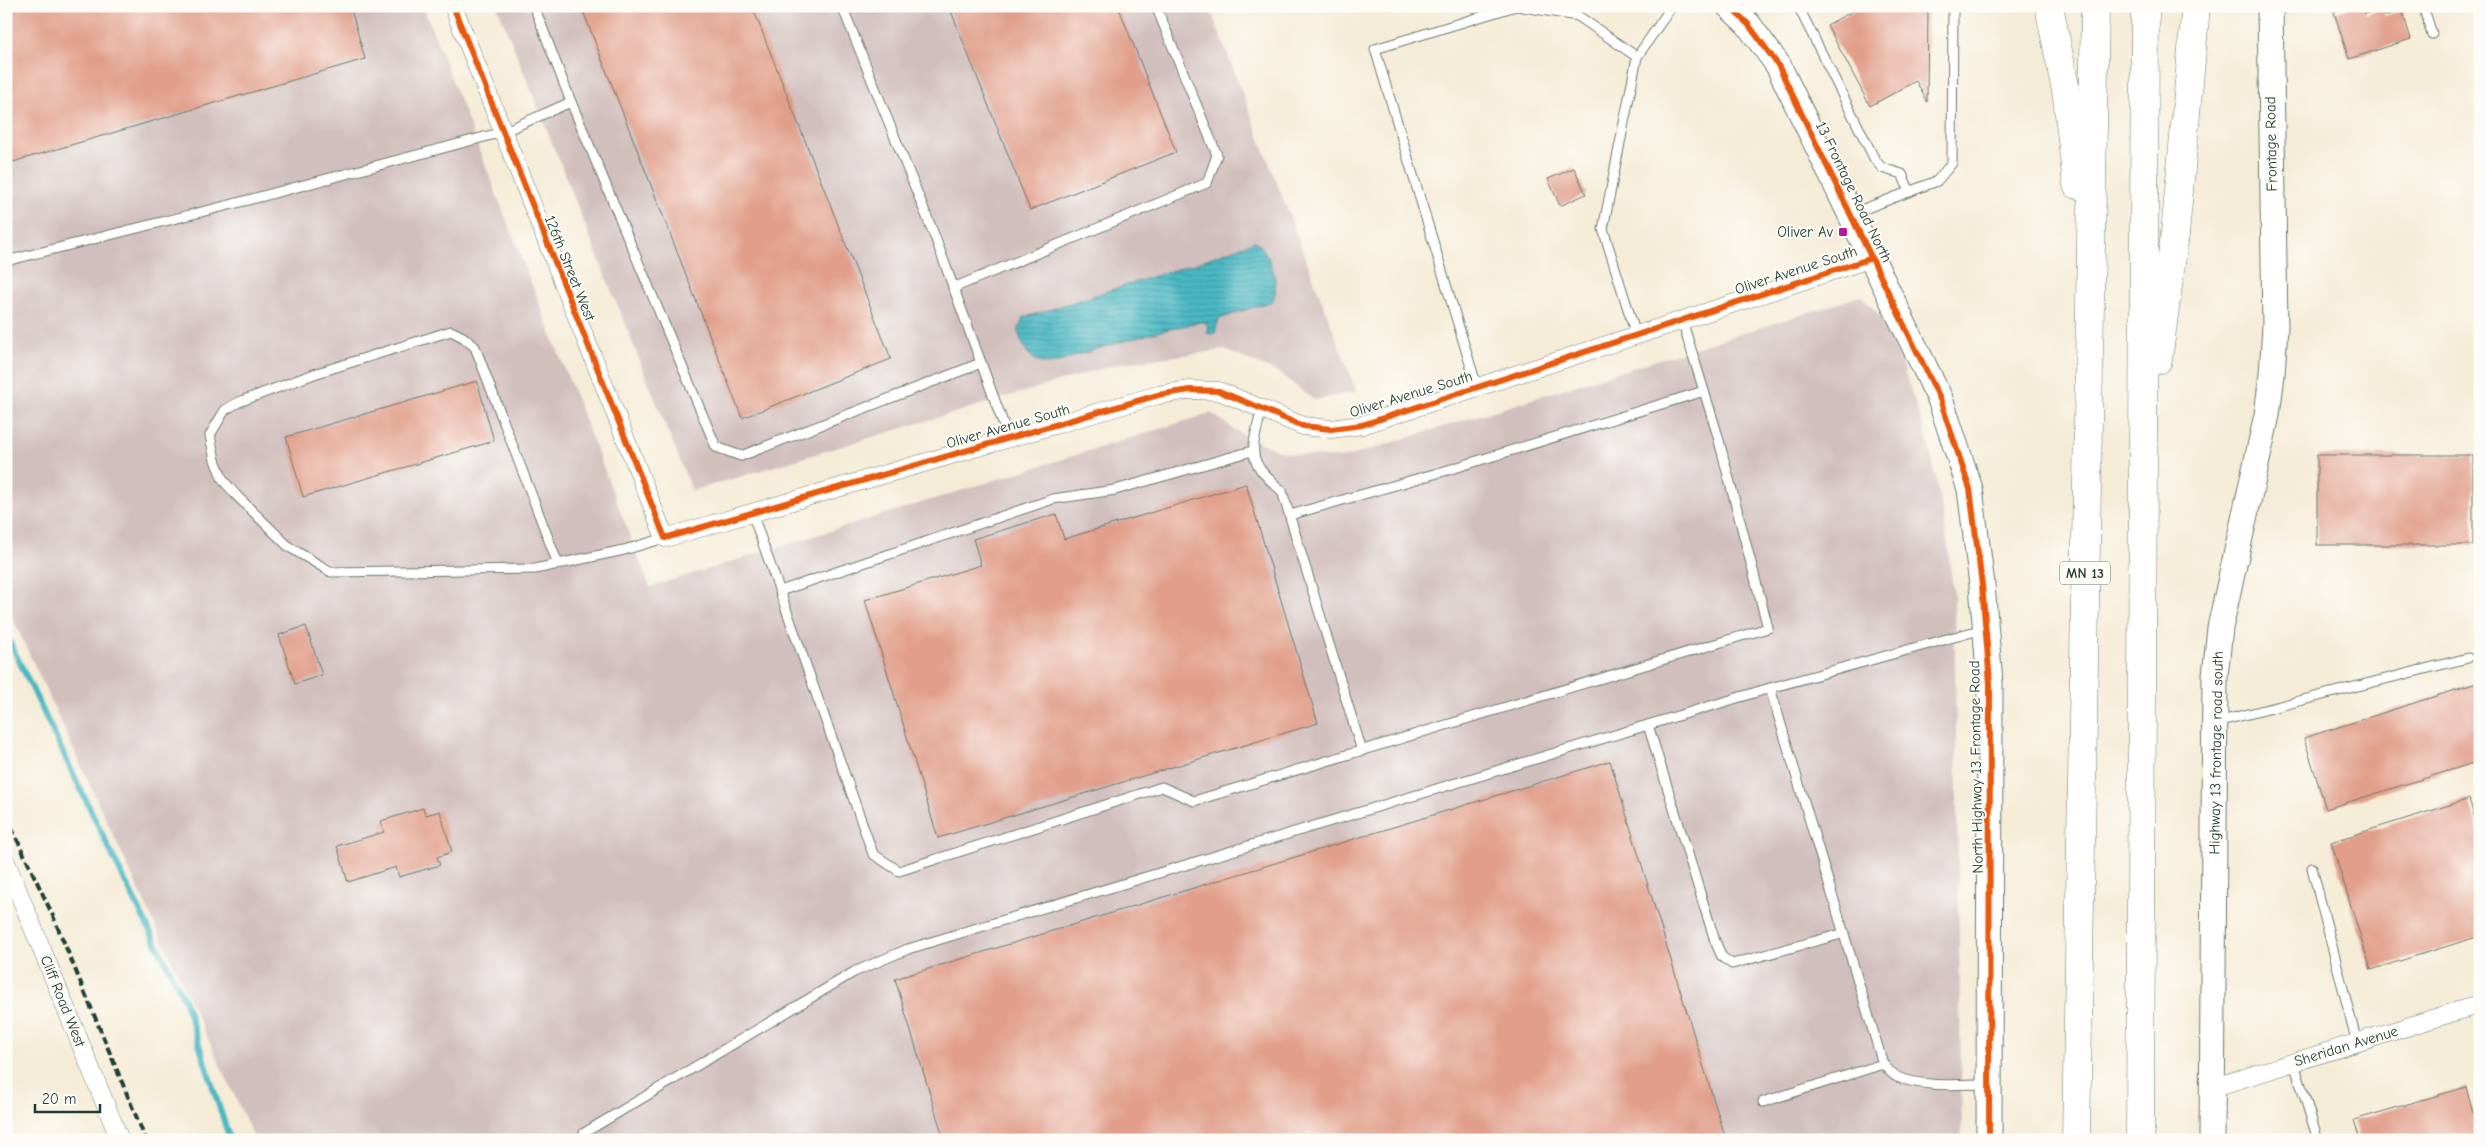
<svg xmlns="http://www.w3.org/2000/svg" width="2486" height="1146" viewBox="0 0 2486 1146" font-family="'Comic Neue',sans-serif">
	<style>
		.industrial { fill: #d1bfbe }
		.water { fill: url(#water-rules); stroke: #347a7c }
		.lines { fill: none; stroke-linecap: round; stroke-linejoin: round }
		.stream { stroke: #4ab8c4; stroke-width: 6 }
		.building { fill: #e19e8a }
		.lane-casing { stroke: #6a7a6d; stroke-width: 11 }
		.street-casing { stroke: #6a7a6d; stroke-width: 19 }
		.secondary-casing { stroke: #6a7a6d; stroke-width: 27 }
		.highway-casing { stroke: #6a7a6d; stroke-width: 29 }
		.lane { stroke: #fff; stroke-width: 9 }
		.street { stroke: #fff; stroke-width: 18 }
		.secondary { stroke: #fff; stroke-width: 25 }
		.highway { stroke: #fff; stroke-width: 28 }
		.rail { stroke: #1f3d34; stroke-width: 4; stroke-dasharray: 8 4; stroke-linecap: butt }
		.cycleway-casing { stroke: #fdfcf7; stroke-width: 9 }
		.cycleway { stroke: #e8590c; stroke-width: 6 }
		.poi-dot { fill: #b5179e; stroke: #fdfcf7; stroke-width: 2 }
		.labels { text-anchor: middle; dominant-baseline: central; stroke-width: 4; stroke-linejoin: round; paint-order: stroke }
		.shield { fill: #fdfcf7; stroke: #62766e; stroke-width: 1 }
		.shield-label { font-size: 14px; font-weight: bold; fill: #1f3d34 }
		.street-label { font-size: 15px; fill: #1f3d34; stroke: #fdfcf7 }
		.poi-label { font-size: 15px; fill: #1f3d34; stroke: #fdfcf7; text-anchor: end }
	</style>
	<defs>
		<pattern id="water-rules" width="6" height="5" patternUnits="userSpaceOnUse" patternTransform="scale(1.25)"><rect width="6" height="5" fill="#4ab8c4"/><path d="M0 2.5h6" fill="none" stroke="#3d97a0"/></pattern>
	</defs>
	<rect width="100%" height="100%" fill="#fdfcf7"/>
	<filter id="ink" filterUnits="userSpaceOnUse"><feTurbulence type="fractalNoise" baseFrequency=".02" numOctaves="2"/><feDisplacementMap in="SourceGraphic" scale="10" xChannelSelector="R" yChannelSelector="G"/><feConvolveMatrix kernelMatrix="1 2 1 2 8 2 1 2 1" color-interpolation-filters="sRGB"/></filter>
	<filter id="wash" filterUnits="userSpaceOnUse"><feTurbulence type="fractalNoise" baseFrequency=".0096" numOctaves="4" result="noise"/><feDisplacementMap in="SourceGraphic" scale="20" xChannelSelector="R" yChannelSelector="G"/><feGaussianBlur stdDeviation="1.12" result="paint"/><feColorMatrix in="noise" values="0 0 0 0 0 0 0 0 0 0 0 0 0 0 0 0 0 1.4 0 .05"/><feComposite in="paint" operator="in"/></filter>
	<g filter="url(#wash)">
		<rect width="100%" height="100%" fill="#f5ecd7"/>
		<!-- industrial -->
		<g class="industrial">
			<polygon points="6,6 423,6 650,587 1211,413 1238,432 1278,451 1308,456 1343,458 1861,296 1881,317 1902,365 1929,444 1944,520 1954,595 1962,1140 255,1140 6,604"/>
			<polygon points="497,6 1209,6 1357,392 1314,400 1279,373 1225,350 1121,363 692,491"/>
		</g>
		<!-- water -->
		<path class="water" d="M 1255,241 C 1269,251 1282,285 1272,301 L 1219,319 L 1215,333 L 1208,334 L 1207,323 L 1201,322 C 1158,331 1117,342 1075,356 C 1065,360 1053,366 1042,363 C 1028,359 1022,344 1018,331 L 1023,318 L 1196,263 Z"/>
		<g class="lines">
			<!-- stream -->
			<polyline class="stream" points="6,634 117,865 185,1001 230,1140"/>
		</g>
		<g id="blocks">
			<!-- building -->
			<g class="building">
				<polygon points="6,6 350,6 365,59 6,164"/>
				<polygon points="581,6 752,6 891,359 742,418"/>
				<polygon points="949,6 1118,6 1176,152 1030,210"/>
				<polygon points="1862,6 1928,6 1927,102 1916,81 1870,106 1827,25"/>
				<polygon points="2353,6 2362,6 2365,14 2383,8 2385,16 2402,10 2411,39 2349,59 2334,12"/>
				<polygon points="1574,168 1586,194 1560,206 1548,179"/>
				<polygon points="477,381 494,441 303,497 286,437"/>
				<rect x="2317" y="455" width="156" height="90"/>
				<polygon points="1246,484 1318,723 938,838 865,600 981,565 973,539 1056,514 1064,539"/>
				<polygon points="306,626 322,675 295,684 279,635"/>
				<polygon points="2480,682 2480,761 2326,809 2304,738"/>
				<polygon points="1610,761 1726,1140 944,1140 895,979"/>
				<polygon points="2469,799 2480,835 2480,936 2371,970 2331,842"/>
				<polygon points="423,808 426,815 440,811 452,852 437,857 440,865 399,877 396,867 348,882 337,846 384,832 381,821"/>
				<polygon points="2466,1087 2480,1140 2360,1140 2354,1120"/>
			</g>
		</g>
	</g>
	<g filter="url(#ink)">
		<use href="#blocks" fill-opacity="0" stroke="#6a7a6d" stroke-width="1"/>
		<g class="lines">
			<!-- lane casing -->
			<g class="lane-casing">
				<g id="lane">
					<polyline points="534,6 571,102"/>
					<polyline points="842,6 935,237 1009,439"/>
					<polyline points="1517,6 1578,16 1637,57 1672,6"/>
					<polyline points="1798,6 1875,160 1882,168 1902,174 1910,192"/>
					<polyline points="2423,6 2432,34"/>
					<polyline points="1739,12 1756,6"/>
					<polyline points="1851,214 1937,181 1952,163 1953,6"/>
					<polyline points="6,261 233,204 503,132 571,102 716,447 741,456 981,363"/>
					<polyline points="953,288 1207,183 1217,155 1156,6"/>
					<polyline points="1636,335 1603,229 1637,57"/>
					<polyline points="1477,387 1375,49 1516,6"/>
					<path d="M 1262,408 C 1251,454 1245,459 1282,491 L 1362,751"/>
					<polyline points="752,513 873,854 899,871 1162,787 1194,801 1768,628 1717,433 1682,320"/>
					<polyline points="1290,515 1448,470 1704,391"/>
					<polyline points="558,564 475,347 463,337 451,331 314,374 239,402 225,410 210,435 215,460 223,480 236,495 289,547 331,572 535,569 624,550 665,538"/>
					<polyline points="780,591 1053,499 1115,490 1252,451"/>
					<path d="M 1983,629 L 1770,688 L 1883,1064 C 1887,1068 1892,1075 1897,1077 C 1925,1088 1960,1084 1988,1084"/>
					<polyline points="2217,722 2468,658"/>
					<polyline points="1648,725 1715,941 1722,957 1732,964 1845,933"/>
					<polyline points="2312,868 2357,1043"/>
					<polyline points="2294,1063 2318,1140"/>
					<polyline points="1763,1102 1883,1064"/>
					<polyline points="586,1140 584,1133 854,972 908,949 1770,688"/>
				</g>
			</g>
			<!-- street casing -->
			<g class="street-casing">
				<g id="street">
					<polyline points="453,6 665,538 1158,395 1190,390 1219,391 1303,426 1331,429 1362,425 1872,258"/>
					<polyline points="6,862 120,1140"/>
					<polyline points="2212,1088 2480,1004"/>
				</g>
			</g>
			<!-- secondary casing -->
			<g class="secondary-casing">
				<g id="secondary">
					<polyline points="1729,6 1748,24 1778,65 1940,399 1970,489 1982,585 1990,683 1989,1140"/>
					<polyline points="2212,1140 2215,676 2220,628 2267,415 2272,374 2275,327 2270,6"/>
				</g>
			</g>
			<!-- highway casing -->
			<g class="highway-casing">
				<g id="highway">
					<polyline points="2049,6 2067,96 2077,185"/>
					<polyline points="2158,360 2175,234 2196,6"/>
					<polyline points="2076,1140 2095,6"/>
					<polyline points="2140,1140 2145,6"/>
				</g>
			</g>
			<!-- lane -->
			<use href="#lane" class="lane"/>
			<!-- street -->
			<use href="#street" class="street"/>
			<!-- secondary -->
			<use href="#secondary" class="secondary"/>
			<!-- highway -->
			<use href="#highway" class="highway"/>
			<!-- rail -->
			<polyline class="rail" points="6,816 53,916 146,1140"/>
			<!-- cycleway casing -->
			<g class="cycleway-casing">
				<g id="cycleway">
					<polyline points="453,6 665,538 1158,395 1190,390 1219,391 1303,426 1331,429 1362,425 1872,258"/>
					<polyline points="1729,6 1748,24 1778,65 1940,399 1970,489 1982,585 1990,683 1989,1140"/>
				</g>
			</g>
			<!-- cycleway -->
			<use href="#cycleway" class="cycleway"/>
		</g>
	</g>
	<!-- markers -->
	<rect class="poi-dot" x="1838" y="227" width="10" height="10" rx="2.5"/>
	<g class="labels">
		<!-- shield labels -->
		<rect class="shield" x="2060" y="561.5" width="50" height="23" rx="4"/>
		<g class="shield-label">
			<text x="2085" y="573">MN 13</text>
		</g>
		<!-- street labels -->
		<g class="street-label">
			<text transform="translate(2271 144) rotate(-91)">Frontage Road</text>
			<text transform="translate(1854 192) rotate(64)">13 Frontage Road North</text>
			<text transform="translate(570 268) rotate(68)">126th Street West</text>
			<text transform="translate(1796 270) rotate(-18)">Oliver Avenue South</text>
			<text transform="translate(1411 394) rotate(-17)">Oliver Avenue South</text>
			<text transform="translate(1008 426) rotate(-16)">Oliver Avenue South</text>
			<text transform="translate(2216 753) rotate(-89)">Highway 13 frontage road south</text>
			<text transform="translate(1976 767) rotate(-91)">North Highway 13 Frontage Road</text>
			<text transform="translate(63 1001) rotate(68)">Cliff Road West</text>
			<text transform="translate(2346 1046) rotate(-17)">Sheridan Avenue</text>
		</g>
		<!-- poi labels -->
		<g class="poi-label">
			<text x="1833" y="232">Oliver Av</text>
		</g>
	</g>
	<!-- margin -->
	<rect width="2486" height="1146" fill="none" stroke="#fdfcf7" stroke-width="25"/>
	<!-- scale -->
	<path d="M35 1104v8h65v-8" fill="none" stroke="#1f3d34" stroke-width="2.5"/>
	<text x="42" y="1104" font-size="15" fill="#1f3d34" stroke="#fdfcf7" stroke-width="4" paint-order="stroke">20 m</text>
</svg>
